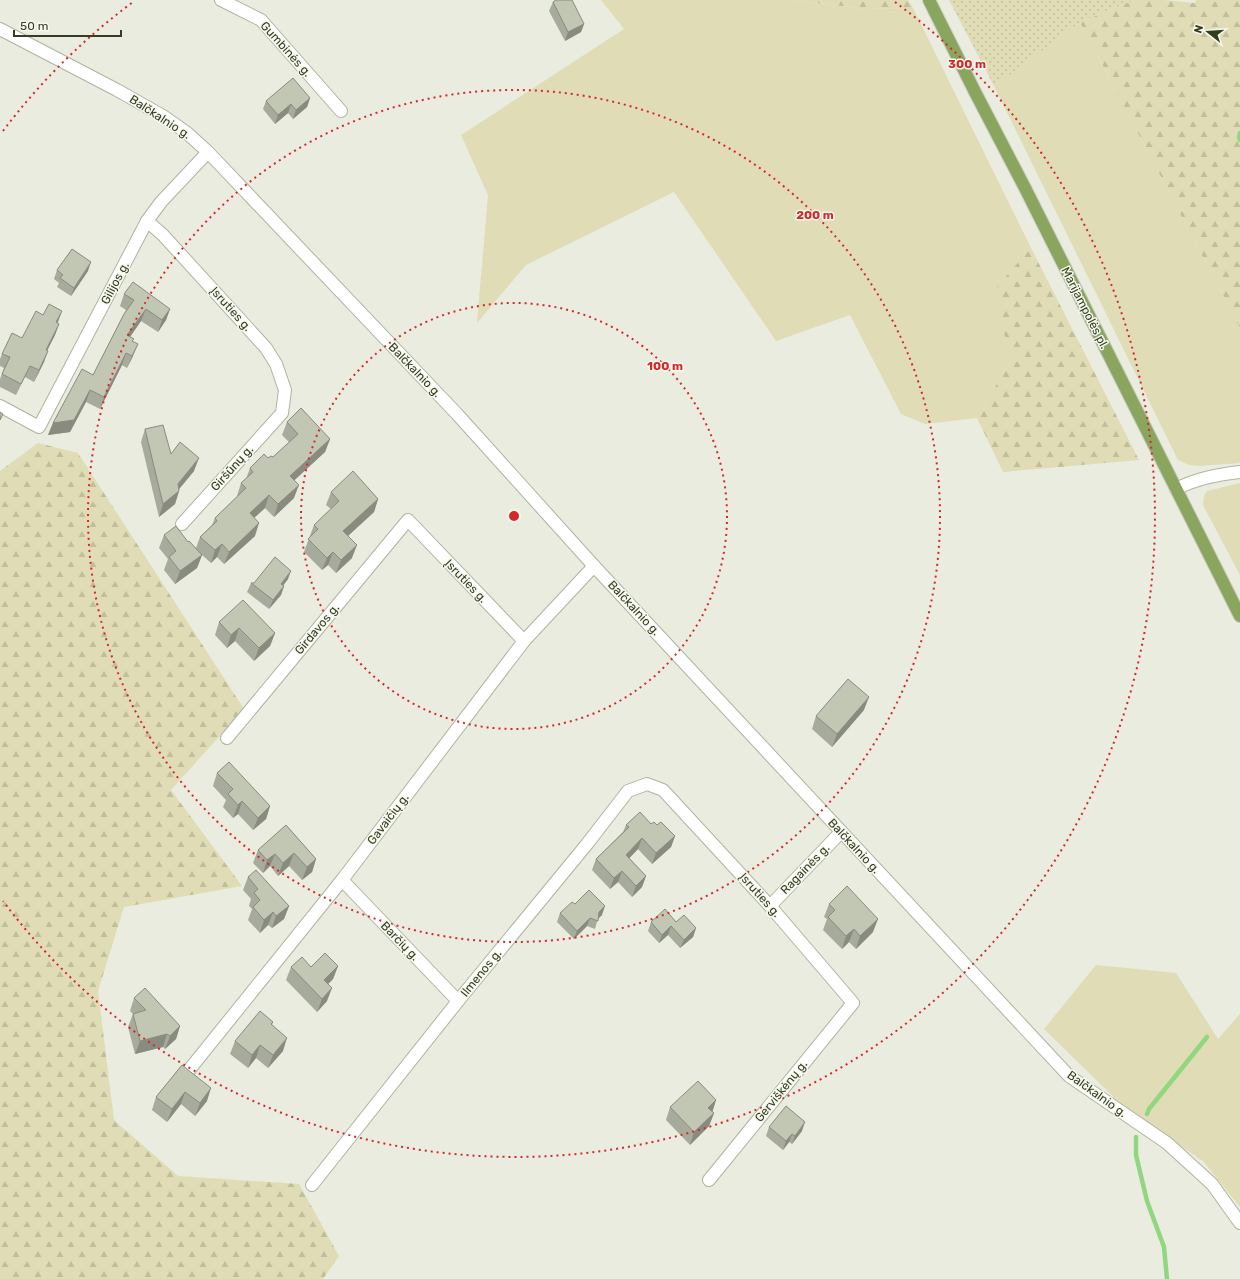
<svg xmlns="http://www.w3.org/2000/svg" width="1240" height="1279" viewBox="0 0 1240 1279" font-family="Rubik,sans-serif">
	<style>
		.grass { fill: #e0dcb5 }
		.forest { fill: url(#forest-firs) }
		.garden { fill: url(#garden-dots) }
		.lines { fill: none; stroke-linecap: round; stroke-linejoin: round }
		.stream { stroke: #91d780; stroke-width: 4.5 }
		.minor-casing { stroke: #aeb4a1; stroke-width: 14 }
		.tertiary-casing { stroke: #aeb4a1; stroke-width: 14 }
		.primary-casing { stroke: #c6c9c0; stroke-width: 14 }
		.minor { stroke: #fff; stroke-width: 12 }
		.tertiary { stroke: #fff; stroke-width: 12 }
		.primary { stroke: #8aa65e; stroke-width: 12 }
		.wall { fill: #a7ab9b }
		.shaded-wall { fill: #888b7e }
		.building { fill: #c2c7b4; stroke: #888b7e }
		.ring { fill: none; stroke: #d62828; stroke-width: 2; stroke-dasharray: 2 4 }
		.labels { text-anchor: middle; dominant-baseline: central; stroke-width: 3; stroke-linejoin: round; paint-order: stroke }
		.street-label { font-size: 12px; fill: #323e1e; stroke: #f7f8ef }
		.centre { fill: #d62828; stroke: #f7f8ef; stroke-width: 2 }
		.ring-label { font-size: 12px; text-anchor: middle; font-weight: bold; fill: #d62828; stroke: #f7f8ef; stroke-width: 3; stroke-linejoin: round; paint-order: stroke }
	</style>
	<defs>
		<pattern id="forest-firs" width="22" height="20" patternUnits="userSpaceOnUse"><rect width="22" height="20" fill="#e0dcb5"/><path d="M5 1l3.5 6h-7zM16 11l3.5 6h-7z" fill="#c1be9b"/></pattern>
		<pattern id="garden-dots" width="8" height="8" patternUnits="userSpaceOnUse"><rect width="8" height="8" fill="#e0dcb5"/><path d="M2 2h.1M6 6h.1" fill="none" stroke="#c1be9b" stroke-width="1.8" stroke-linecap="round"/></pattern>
	</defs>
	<rect width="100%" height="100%" fill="#e9ecdf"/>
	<!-- grass -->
	<g class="grass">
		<polygon points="601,0 794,0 866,9 913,8 1031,248 996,290 1010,361 977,418 925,424 901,414 850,315 776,341 674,192 526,265 477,323 488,195 461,135 624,29"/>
		<polygon points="1080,22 1240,328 1240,463 1199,466 1189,465 1178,460 994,86"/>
		<polygon points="1240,483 1240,575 1203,505 1204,496 1207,491"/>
		<polygon points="1096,965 1176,973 1218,1039 1240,1014 1240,1207 1203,1161 1128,1111 1044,1029"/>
	</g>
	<!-- forest -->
	<g class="forest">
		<polygon points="794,0 908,0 913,8 866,9"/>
		<polygon points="1134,0 1163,0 1195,3 1196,0 1240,0 1240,328 1080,22"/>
		<polygon points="1031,248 1139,460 1003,472 977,418 1010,361 995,289"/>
		<polygon points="38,443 78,453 244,709 171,790 242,886 124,907 98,991 114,1120 178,1176 299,1184 339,1256 323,1279 0,1279 0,471"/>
	</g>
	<!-- garden -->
	<polygon class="garden" points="949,0 1134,0 1080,22 994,86"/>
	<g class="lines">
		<!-- stream -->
		<g class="stream">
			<polyline points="1240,133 1239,137 1240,140"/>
			<polyline points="1147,1114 1149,1109 1207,1037"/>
			<polyline points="1136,1137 1136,1155 1147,1201 1164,1247 1167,1279"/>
		</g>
		<!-- minor casing -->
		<g class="minor-casing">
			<g id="minor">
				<polyline points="221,0 261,20 341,111"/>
				<polyline points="147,221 163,235 266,348 276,364 285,390 282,413 182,524"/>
				<polyline points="0,406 39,427 147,221 161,202 208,152"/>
				<path d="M 1176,489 C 1198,478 1216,475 1240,472"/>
				<polyline points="227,738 408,520 524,641"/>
				<polyline points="342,880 458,1001"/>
				<polyline points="770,906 841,832"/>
				<polyline points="185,1075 342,880 524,641 594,566"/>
				<polyline points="312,1185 458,1001 587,844 628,791 647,784 663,790 770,906 853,1003 709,1180"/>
			</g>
		</g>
		<!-- tertiary casing -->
		<g class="tertiary-casing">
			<polyline id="tertiary" points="0,29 117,90 163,116 187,133 208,152 457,414 594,566 1069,1076 1167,1143 1212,1184 1240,1223"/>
		</g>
		<!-- primary casing -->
		<g class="primary-casing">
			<polyline id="primary" points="929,0 975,92 1025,188 1240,616"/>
		</g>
		<!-- minor -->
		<use href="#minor" class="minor"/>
		<!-- tertiary -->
		<use href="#tertiary" class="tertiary"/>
		<!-- primary -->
		<use href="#primary" class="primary"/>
	</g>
	<!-- wall -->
	<g class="wall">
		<polygon points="553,2 584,24 581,32 565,41 549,11"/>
		<polygon points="310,98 307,107 293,119 288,113 275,124 263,109 266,101"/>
		<polygon points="57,270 88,271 71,296 57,287 59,283 54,279"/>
		<polygon points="124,294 170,309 166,320 158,332 141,321 130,337 133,341 133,356 127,368 122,365 100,409 86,402 70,432 48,435 53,423 93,375 126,310 120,306"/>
		<polygon points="57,323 59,324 55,335 47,350 44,362 34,382 25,377 16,395 0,387 0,379 4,368 0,366 0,359 2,354 22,338"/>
		<polygon points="287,422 330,439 325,452 294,480 294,498 274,517 265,508 254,518 255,536 224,564 217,557 211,563 202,555 197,568 175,584 164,570 168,559 159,548 164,535 188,542 196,548 200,537 212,525 215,518 237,497 237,496 241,483 246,479 250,468 268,458 273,457 289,442 282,435"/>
		<polygon points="145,429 171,454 194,471 179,489 179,491 175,504 159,517 141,442"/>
		<polygon points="331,492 378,499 374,512 348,536 352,558 336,573 328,565 322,570 304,552 314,525 331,509 326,505"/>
		<polygon points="288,579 283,586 284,586 281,595 269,609 247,592 251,583"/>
		<polygon points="219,622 275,633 270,646 254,661 235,641 227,648 215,635"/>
		<polygon points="864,710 832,747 812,729 816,716"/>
		<polygon points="217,773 270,806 266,819 253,830 238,814 233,818 223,807 226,800 213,786"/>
		<polygon points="651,824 657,825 675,836 671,847 652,864 638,849 629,858 646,876 642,887 632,897 618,882 610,889 592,870 596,859 623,832 626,825"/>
		<polygon points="286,825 316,859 312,872 302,880 289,866 278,876 270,866 263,873 253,863 258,850"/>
		<polygon points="248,877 289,906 284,919 272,928 268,925 260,933 248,920 252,909 249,906 251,899 243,890"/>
		<polygon points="575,904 602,915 598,918 595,929 587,926 574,939 557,922 560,913"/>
		<polygon points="829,904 873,932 856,949 849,942 842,949 823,930 827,919 824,917"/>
		<polygon points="651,922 676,922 696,928 693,937 680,948 668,935 659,943 648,931"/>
		<polygon points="338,966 333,979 328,984 327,1001 317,1012 286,980 291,967"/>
		<polygon points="134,998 180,1026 176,1039 165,1049 163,1047 135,1054 128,1027 133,1014 130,1011"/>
		<polygon points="273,1022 272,1025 283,1051 268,1068 256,1058 248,1068 230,1054 235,1041"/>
		<polygon points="182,1065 207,1101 195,1116 181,1104 167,1122 152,1110 156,1097"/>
		<polygon points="716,1100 712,1112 714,1113 709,1126 690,1145 666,1120 670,1107"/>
		<polygon points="769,1127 802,1131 792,1144 789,1142 783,1150 766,1136"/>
	</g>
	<!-- shaded-wall -->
	<g class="shaded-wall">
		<polygon points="584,24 581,32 565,41 568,32"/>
		<polygon points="310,98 307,107 293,119 296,110"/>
		<polygon points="291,104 288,113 275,124 278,115"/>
		<polygon points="91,262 88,271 71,296 74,288"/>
		<polygon points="146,309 141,321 123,347 127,335"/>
		<polygon points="170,309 166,320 158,332 162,320"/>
		<polygon points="62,311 58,322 52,333 56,322"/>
		<polygon points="59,324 55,335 42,361 46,350"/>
		<polygon points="138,344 133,356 127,368 132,356"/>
		<polygon points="48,351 44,362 34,382 39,370"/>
		<polygon points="126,353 122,365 100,409 104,397"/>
		<polygon points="90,390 86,402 70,432 48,435 53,423"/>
		<polygon points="330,439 325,452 285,489 290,476"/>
		<polygon points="199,458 194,471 175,494 179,491 175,504 159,517 163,504 178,484"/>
		<polygon points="299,485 294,498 274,517 278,504"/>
		<polygon points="269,495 265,508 245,526 250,513"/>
		<polygon points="378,499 374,512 339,544 343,531"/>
		<polygon points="259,523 255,536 224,564 229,552"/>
		<polygon points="222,544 217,557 211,563 215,550"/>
		<polygon points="357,545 352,558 336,573 341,560"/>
		<polygon points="333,552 328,565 322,570 327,558"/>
		<polygon points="202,555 197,568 175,584 180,571"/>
		<polygon points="291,571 288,579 278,592 281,584"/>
		<polygon points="284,586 281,595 269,609 273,600"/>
		<polygon points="239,628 235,641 227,648 231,635"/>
		<polygon points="275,633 270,646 254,661 259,648"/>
		<polygon points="869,697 864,710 832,747 837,734"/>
		<polygon points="242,801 238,814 233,818 238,805"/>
		<polygon points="270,806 266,819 253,830 258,818"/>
		<polygon points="675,836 671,847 652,864 656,853"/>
		<polygon points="642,838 638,849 622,866 626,855"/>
		<polygon points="294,853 289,866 278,876 283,863"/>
		<polygon points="275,854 270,866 263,873 267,860"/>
		<polygon points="316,859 312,872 302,880 307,867"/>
		<polygon points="622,871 618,882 610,889 614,878"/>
		<polygon points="646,876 642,887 632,897 636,886"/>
		<polygon points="289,906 284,919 272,928 276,916"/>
		<polygon points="605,906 602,915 596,921 599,912"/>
		<polygon points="273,912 268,925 260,933 264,920"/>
		<polygon points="590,918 587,926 574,939 577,931"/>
		<polygon points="878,919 873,932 856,949 860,936"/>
		<polygon points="671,926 668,935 659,943 662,935"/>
		<polygon points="696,928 693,937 680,948 684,940"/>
		<polygon points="854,929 849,942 842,949 846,936"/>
		<polygon points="338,966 333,979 319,993 324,980"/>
		<polygon points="332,988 327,1001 317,1012 322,999"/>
		<polygon points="180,1026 176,1039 165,1049 170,1036"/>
		<polygon points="167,1034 163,1047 135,1054 140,1041"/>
		<polygon points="287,1038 283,1051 268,1068 273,1055"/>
		<polygon points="260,1045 256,1058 248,1068 252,1055"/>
		<polygon points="211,1088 207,1101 195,1116 200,1103"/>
		<polygon points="185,1092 181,1104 167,1122 172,1109"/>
		<polygon points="716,1100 712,1113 708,1108"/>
		<polygon points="714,1113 709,1126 690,1145 694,1132"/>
		<polygon points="805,1122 802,1131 792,1144 795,1136"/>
		<polygon points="792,1134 789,1142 783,1150 786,1141"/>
	</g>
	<!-- building -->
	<g class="building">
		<polygon points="556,0 572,0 584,24 568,32 553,2"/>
		<polygon points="293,78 310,98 296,110 291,104 278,115 266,101"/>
		<polygon points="72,249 91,262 74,288 60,278 63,275 57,270"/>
		<polygon points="133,282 170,309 162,320 146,309 127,335 134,339 132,341 138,344 132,356 126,353 104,397 90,390 74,420 53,423 82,369 93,375 124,314 134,300 124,294"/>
		<polygon points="49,304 62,311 56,322 59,324 46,350 48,351 39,370 30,366 21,384 2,374 10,357 2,354 12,333 22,338 36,311 43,315"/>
		<polygon points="301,408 330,439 290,476 299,485 278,504 269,495 250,513 259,523 229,552 222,544 215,550 200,537 217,521 215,518 246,488 241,483 253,472 250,468 264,454 268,458 271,456 273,457 298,434 287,422"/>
		<polygon points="0,412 3,414 0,420"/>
		<polygon points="163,425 171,454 180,442 199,458 178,484 179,491 163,504 145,429"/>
		<polygon points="353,471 378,499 343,531 357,545 341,560 333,552 327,558 308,539 318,529 314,525 339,501 331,492"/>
		<polygon points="176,526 188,542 189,541 202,555 180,571 169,557 176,551 164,535"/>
		<polygon points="275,557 291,571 281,584 284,586 273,600 251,583 254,583"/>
		<polygon points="243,600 275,633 259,648 239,628 231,635 219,622"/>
		<polygon points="848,679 869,697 837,734 816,716"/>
		<polygon points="229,762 270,806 258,818 242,801 238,805 228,794 233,789 217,773"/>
		<polygon points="640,812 651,824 654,822 657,825 661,822 675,836 656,853 642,838 626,855 646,876 636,886 622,871 614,878 596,859 629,827 626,825"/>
		<polygon points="286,825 316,859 307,867 294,853 283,863 275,854 267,860 258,850"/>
		<polygon points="256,870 289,906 276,916 273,912 264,920 253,907 260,900 254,893 258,889 248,877"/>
		<polygon points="847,886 878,919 860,936 854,929 846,936 828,917 835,910 829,904"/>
		<polygon points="589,890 605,906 599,912 598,921 590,918 577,931 560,913 572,902 575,904"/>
		<polygon points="665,909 676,922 684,915 696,928 684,940 671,926 662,935 651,922"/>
		<polygon points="325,953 338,966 324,980 332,988 322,999 291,967 302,957 311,967"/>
		<polygon points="145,988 180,1026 170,1036 167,1034 140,1041 133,1014 146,1010 134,998"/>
		<polygon points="260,1011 273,1022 271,1024 287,1038 273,1055 260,1045 252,1055 235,1041"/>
		<polygon points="182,1065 211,1088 200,1103 185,1092 172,1109 156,1097"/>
		<polygon points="698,1081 716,1100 708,1108 714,1113 694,1132 670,1107"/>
		<polygon points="786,1106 805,1122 795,1136 792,1134 786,1141 769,1127"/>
	</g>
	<!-- distance rings -->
	<g class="ring">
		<circle cx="514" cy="516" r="213"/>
		<circle cx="514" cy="516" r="426"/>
		<path d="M3 131A640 640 0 0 1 133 2M895 2A640 640 0 1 1 3 901"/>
	</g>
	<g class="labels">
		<!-- street labels -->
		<g class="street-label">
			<text transform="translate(286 49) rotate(48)">Gumbinės g.</text>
			<text transform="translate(160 117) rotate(33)">Balčkalnio g.</text>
			<text transform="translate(115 283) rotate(-62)">Gilijos g.</text>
			<text transform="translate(1085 308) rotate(63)">Marijampolės pl.</text>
			<text transform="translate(231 309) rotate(48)">Įsruties g.</text>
			<text transform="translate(415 370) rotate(46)">Balčkalnio g.</text>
			<text transform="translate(232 468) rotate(-48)">Giršūnų g.</text>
			<text transform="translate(466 581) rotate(46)">Įsruties g.</text>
			<text transform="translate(634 608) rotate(47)">Balčkalnio g.</text>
			<text transform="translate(317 629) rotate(-50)">Girdavos g.</text>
			<text transform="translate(388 819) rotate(-53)">Gavaičių g.</text>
			<text transform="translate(854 846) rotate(47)">Balčkalnio g.</text>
			<text transform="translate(805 869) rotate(-46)">Ragainės g.</text>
			<text transform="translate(760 895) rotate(48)">Įsruties g.</text>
			<text transform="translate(400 941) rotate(46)">Barčių g.</text>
			<text transform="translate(481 973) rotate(-51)">Ilmenos g.</text>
			<text transform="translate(781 1091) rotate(-51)">Gerviškėnų g.</text>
			<text transform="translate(1097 1094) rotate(36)">Balčkalnio g.</text>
		</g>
	</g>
	<circle cx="514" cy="516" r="6" class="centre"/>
	<g class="ring-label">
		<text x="967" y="68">300 m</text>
		<text x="815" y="219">200 m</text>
		<text x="665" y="370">100 m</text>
	</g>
	<!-- north arrow -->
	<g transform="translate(1208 32) rotate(287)" stroke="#f7f8ef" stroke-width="3" paint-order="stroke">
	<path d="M0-3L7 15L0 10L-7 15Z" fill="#323e1e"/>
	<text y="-6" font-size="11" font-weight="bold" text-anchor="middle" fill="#323e1e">N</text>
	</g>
	<!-- scale -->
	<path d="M14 30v6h107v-6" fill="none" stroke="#323e1e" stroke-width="2"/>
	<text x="20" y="30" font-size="12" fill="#323e1e" stroke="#f7f8ef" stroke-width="3" paint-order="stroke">50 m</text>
</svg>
